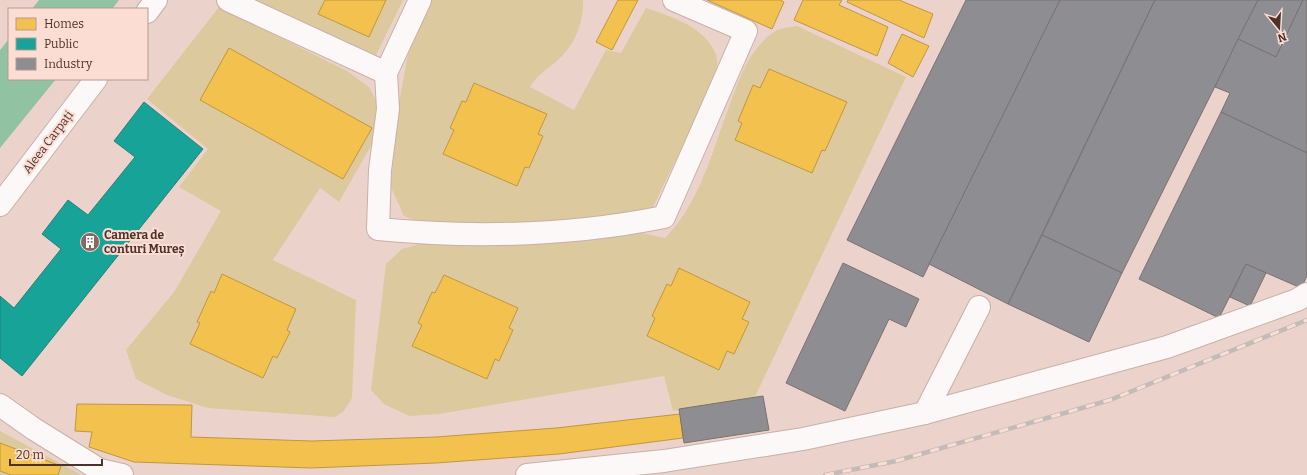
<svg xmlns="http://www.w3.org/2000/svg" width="1307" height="475" viewBox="0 0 1307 475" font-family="Bitter,serif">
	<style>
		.green { fill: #dcc99e }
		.water { fill: #91c2a1 }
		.homes { fill: #f2c14e; stroke: #c19643 }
		.public { fill: #17a398; stroke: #288177 }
		.industry { fill: #8d8d92; stroke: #7a7272 }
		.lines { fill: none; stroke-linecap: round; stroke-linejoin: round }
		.minor-casing { stroke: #c8b0a8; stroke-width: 24 }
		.minor { stroke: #fcf8f7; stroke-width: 22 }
		.rail-casing { stroke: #c2bbb8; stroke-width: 4.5 }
		.rail { stroke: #fbddd4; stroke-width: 3; stroke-dasharray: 9; stroke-linecap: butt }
		.labels { text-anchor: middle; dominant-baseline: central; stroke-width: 4; stroke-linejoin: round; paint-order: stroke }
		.street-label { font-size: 12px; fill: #4e3229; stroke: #fbddd4 }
		.poi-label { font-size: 12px; font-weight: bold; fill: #4e3229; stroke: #fbddd4; text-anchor: start }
	</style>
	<rect width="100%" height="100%" fill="#ebd3cb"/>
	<!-- green -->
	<g class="green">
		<polygon points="254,0 403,0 376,55"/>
		<path d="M 433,0 L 583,0 C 584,23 574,46 557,61 C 545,71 538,74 530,87 L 574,110 L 606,50 L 621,53 L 646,8 C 671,17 702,25 715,52 C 718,57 717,67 718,73 L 651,211 L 554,225 L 425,224 L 404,216 L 389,183 L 394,129 L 408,54 L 418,24 Z"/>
		<polygon points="219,7 347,71 369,87 380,108 376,137 339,202 320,188 273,260 356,300 352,398 344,411 335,417 208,408 167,395 136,379 126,350 174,292 221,211 179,187 208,149 147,99"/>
		<path d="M 797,26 L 906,77 L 754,399 L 673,411 L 664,376 L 439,414 L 409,416 L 384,404 L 371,390 L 386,264 L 402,249 L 422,243 L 474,246 L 534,243 L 637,232 L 665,238 C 700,203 713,149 730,104 C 740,77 749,49 774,32 C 779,28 790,27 797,26 Z"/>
		<polygon points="0,431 82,475 0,475"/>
	</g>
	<!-- water -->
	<g class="water">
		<polygon points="39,0 119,0 112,9 32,9"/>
		<polygon points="9,39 9,79 56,79 0,148 0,50"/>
	</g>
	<!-- homes -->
	<g class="homes">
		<polygon points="325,0 386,0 369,37 318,14"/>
		<polygon points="618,0 638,0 612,50 596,42"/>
		<polygon points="707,0 780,0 784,2 772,29"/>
		<polygon points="803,0 842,0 839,5 888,27 877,56 794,20"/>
		<polygon points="848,0 899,0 933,14 924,38 847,2"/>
		<polygon points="902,34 929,46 913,77 888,63"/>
		<polygon points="229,48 372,128 343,179 200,100"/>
		<polygon points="769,69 847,102 825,151 822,150 812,173 735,140 742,123 738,121 753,85 760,88"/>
		<polygon points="474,83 547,114 538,134 543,136 529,168 525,167 517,186 443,154 454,130 450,128 462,101 466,102"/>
		<polygon points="679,268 750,302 742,319 749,322 734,354 727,351 719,370 647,336 655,318 652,316 667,284 671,286"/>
		<polygon points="222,274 296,309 287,330 290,332 277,358 273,356 263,378 190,344 200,323 197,322 211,291 214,293"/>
		<polygon points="444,275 518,308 509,328 513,330 499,361 495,359 487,379 412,346 422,325 418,323 432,292 435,293"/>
		<polygon points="77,404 192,405 191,437 312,441 436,437 556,428 680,414 683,438 559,454 436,463 311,468 134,462 89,447 92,432 75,431"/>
		<polygon points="0,443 61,466 58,475 11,475 0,471"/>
	</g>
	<!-- public -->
	<polygon class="public" points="144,102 203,149 22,376 0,358 0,296 14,308 61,249 42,234 68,200 88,215 135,157 114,141"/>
	<!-- industry -->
	<g class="industry">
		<polygon points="966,0 1060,0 923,277 847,240"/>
		<polygon points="1060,0 1155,0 1008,304 929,264"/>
		<polygon points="1155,0 1258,0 1122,273 1042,235"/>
		<polygon points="1258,0 1303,0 1276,57 1238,39"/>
		<polygon points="1303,0 1307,0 1307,153 1221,112 1230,93 1215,87 1238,39 1276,57"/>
		<polygon points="1221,112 1307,153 1307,276 1301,288 1246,264 1219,318 1139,279"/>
		<polygon points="1042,235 1122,273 1089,342 1008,304"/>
		<polygon points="843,263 919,299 906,327 889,319 845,411 786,383"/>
		<polygon points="1246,264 1266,273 1250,306 1230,297"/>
		<polygon points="763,396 769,430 684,443 679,409"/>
	</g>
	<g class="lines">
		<!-- minor casing -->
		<g class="minor-casing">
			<g id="minor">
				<polyline points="228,0 386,73"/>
				<path d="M 420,0 L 386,73 L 388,109 L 380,170 L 378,229 C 473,238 570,236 664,217 L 746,31 L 674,0"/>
				<polyline points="147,12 156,0"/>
				<polyline points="0,205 96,79"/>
				<polyline points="0,405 34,429 100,470 122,475"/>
				<polyline points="925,413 979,307"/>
				<polyline points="527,475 664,461 803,439 925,413 1167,347 1297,300 1307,294"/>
			</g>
		</g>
		<!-- minor -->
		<use href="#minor" class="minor"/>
		<!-- rail casing -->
		<g class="rail-casing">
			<polyline id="rail" points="825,475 896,461 1110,400 1307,320"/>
		</g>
		<!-- rail -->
		<use href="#rail" class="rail"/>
	</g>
	<!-- icons -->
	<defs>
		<g id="building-disc" transform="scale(1)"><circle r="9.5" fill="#856a62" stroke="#fbddd4"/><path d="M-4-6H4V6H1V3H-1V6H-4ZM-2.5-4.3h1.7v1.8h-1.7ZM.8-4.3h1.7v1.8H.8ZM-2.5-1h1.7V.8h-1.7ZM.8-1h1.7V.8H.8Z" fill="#fff"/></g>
	</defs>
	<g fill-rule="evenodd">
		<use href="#building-disc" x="90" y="242"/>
	</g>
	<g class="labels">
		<!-- street labels -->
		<g class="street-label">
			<text transform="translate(48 142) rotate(-53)">Aleea Carpați</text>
		</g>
		<!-- poi labels -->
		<g class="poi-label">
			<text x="104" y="235">Camera de<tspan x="104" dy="14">conturi Mureș</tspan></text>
		</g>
	</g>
	<!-- legend -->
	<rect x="8" y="8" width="140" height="72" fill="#fbddd4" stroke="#b69990"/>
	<rect x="16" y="18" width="20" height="12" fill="#f2c14e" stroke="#b69990"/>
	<text x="44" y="28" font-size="12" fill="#4e3229">Homes</text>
	<rect x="16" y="38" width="20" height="12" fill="#17a398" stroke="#b69990"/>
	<text x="44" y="48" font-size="12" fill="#4e3229">Public</text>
	<rect x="16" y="58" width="20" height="12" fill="#8d8d92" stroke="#b69990"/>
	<text x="44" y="68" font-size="12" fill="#4e3229">Industry</text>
	<!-- north arrow -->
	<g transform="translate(1279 28) rotate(162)" stroke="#fbddd4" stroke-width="3" paint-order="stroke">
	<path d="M0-3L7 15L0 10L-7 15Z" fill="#4e3229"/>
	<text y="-6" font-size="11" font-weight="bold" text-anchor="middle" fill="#4e3229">N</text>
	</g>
	<!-- scale -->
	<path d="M10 459v6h92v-6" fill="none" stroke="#4e3229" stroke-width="2"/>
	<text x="16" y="459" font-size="12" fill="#4e3229" stroke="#fbddd4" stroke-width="3" paint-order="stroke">20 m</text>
</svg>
